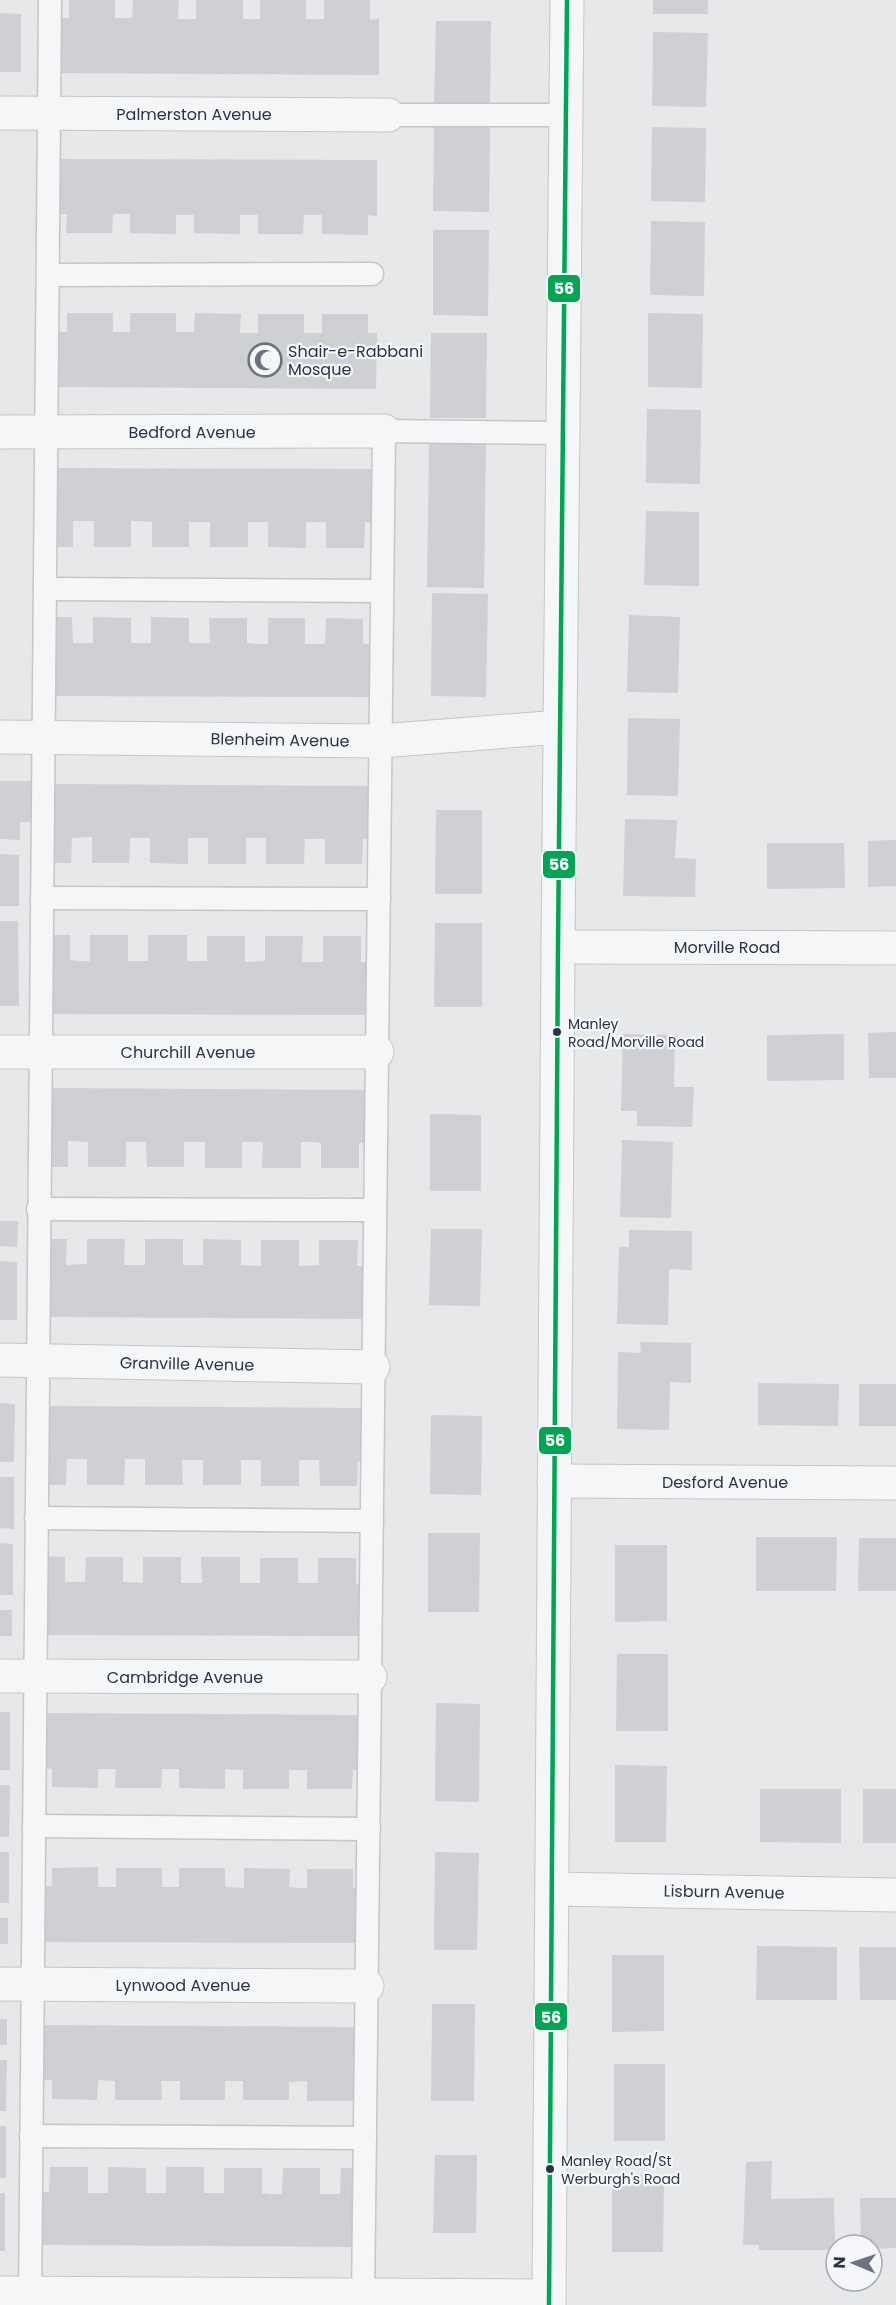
<svg xmlns="http://www.w3.org/2000/svg" width="896" height="2305" viewBox="0 0 896 2305" font-family="Poppins,sans-serif">
	<style>
		.building { fill: #ced0d3 }
		.lines { fill: none; stroke-linecap: round; stroke-linejoin: round }
		.service-casing { stroke: #c4c6c8; stroke-width: 25 }
		.minor-casing { stroke: #c4c6c8; stroke-width: 35 }
		.service { stroke: #f5f6f7; stroke-width: 22 }
		.minor { stroke: #f5f6f7; stroke-width: 33 }
		.bus-1-casing { stroke: #f4f6f9; stroke-width: 9 }
		.bus-1 { stroke: #00a651; stroke-width: 4.5 }
		.bus-dot { fill: #2b3445; stroke: #f4f6f9; stroke-width: 2 }
		.labels { text-anchor: middle; dominant-baseline: central; stroke-width: 4.5; stroke-linejoin: round; paint-order: stroke }
		.bus-label { font-size: 14px; fill: #2b3445; stroke: #f4f6f9; text-anchor: start }
		.street-label { font-size: 16px; fill: #2b3445; stroke: #f4f6f9 }
		.poi-label { font-size: 16px; fill: #2b3445; stroke: #f4f6f9; text-anchor: start }
		.line-badge { stroke: #f4f6f9; stroke-width: 2 }
		.badge-label { font-size: 16px; text-anchor: middle; font-weight: bold; fill: #fff }
	</style>
	<rect width="100%" height="100%" fill="#e6e8ea"/>
	<!-- building -->
	<g class="building">
		<polygon points="69,0 115,0 115,18 132,18 133,0 179,0 178,19 196,19 196,0 243,0 243,19 260,19 260,0 306,0 306,19 324,19 324,0 370,0 370,20 379,19 379,75 60,73 60,18 69,18"/>
		<rect x="653" y="0" width="55" height="14"/>
		<polygon points="0,13 21,14 21,72 0,72"/>
		<polygon points="436,21 491,21 490,107 434,106"/>
		<polygon points="653,32 708,33 706,107 652,106"/>
		<polygon points="434,126 490,127 489,212 433,211"/>
		<polygon points="652,127 706,128 705,202 651,201"/>
		<polygon points="58,159 377,160 377,216 368,215 368,235 322,234 322,215 304,215 303,234 258,234 258,215 240,215 240,234 194,233 194,215 176,215 176,234 130,233 130,214 113,214 112,233 66,233 67,214 58,214"/>
		<polygon points="651,221 705,222 704,296 650,295"/>
		<polygon points="433,230 489,230 488,316 433,315"/>
		<polygon points="67,313 113,313 113,332 130,332 130,313 176,313 176,332 194,332 195,313 241,314 240,333 258,333 258,314 304,314 304,333 322,333 322,314 368,314 368,333 377,333 376,389 57,387 58,332 67,332"/>
		<polygon points="648,313 703,314 702,388 648,387"/>
		<polygon points="431,333 487,333 486,418 430,418"/>
		<polygon points="647,409 701,410 700,484 646,483"/>
		<polygon points="429,442 486,442 484,588 427,587"/>
		<polygon points="54,468 375,469 374,522 365,522 364,548 326,548 326,522 306,522 306,548 268,547 268,522 248,522 248,547 210,547 210,522 189,522 189,547 152,547 152,522 141,521 131,521 131,547 94,547 94,521 73,521 73,547 54,547"/>
		<polygon points="646,511 699,512 699,586 644,585"/>
		<polygon points="432,593 488,594 486,697 431,696"/>
		<polygon points="629,615 680,617 678,693 627,692"/>
		<polygon points="53,617 72,617 73,643 93,643 93,617 131,618 131,643 151,643 151,617 189,618 189,643 210,643 209,618 247,618 247,643 257,644 268,644 268,618 305,618 305,644 325,644 326,618 363,619 363,644 374,644 373,697 53,696"/>
		<polygon points="628,718 680,719 678,796 627,795"/>
		<polygon points="0,781 32,781 31,822 20,822 20,840 0,839"/>
		<polygon points="53,784 373,786 373,839 363,839 362,864 325,864 325,839 305,839 304,864 266,864 266,838 246,838 246,864 208,864 208,838 188,838 188,864 150,863 150,838 130,838 129,863 92,863 92,837 72,838 71,863 53,863"/>
		<polygon points="436,810 482,810 482,894 435,894"/>
		<polygon points="625,819 677,820 675,858 696,859 695,897 623,896"/>
		<polygon points="896,840 896,886 868,887 868,841"/>
		<polygon points="767,843 844,843 845,888 767,889"/>
		<polygon points="0,854 19,855 19,906 0,906"/>
		<polygon points="0,921 18,921 19,1006 0,1006"/>
		<polygon points="435,923 482,923 482,1007 434,1007"/>
		<polygon points="51,935 70,935 70,960 80,961 90,961 90,935 128,935 128,961 148,961 148,935 187,935 187,961 207,961 207,936 245,936 245,962 265,961 265,936 303,936 302,962 323,962 323,936 361,936 361,962 371,962 371,1015 51,1014"/>
		<polygon points="896,1032 896,1078 869,1078 868,1033"/>
		<polygon points="623,1034 675,1035 674,1087 694,1087 692,1127 637,1126 637,1111 621,1111"/>
		<polygon points="844,1034 844,1080 767,1081 767,1035"/>
		<polygon points="50,1088 369,1090 369,1143 359,1143 359,1168 321,1168 321,1143 311,1142 301,1142 301,1168 262,1168 263,1142 242,1142 242,1168 205,1168 205,1142 184,1142 184,1167 147,1167 146,1142 126,1142 126,1167 88,1167 88,1142 68,1141 68,1167 49,1167"/>
		<polygon points="430,1114 481,1115 481,1191 430,1191"/>
		<polygon points="622,1140 673,1142 671,1218 620,1217"/>
		<polygon points="0,1221 18,1221 17,1247 0,1246"/>
		<polygon points="431,1229 482,1229 480,1306 429,1305"/>
		<polygon points="629,1230 692,1231 692,1270 669,1269 668,1325 617,1324 619,1247 629,1247"/>
		<polygon points="48,1239 67,1239 66,1265 87,1264 87,1239 125,1239 124,1265 145,1265 145,1239 183,1239 183,1265 203,1265 203,1239 241,1240 241,1265 261,1266 261,1240 299,1240 299,1266 319,1265 319,1240 358,1240 357,1266 367,1266 367,1319 47,1317"/>
		<polygon points="0,1261 17,1262 17,1320 0,1320"/>
		<polygon points="640,1342 691,1343 691,1383 670,1382 669,1430 617,1429 618,1352 641,1353"/>
		<polygon points="758,1383 839,1384 838,1426 758,1425"/>
		<rect x="859" y="1384" width="37" height="42"/>
		<polygon points="0,1403 15,1404 14,1462 0,1462"/>
		<polygon points="48,1406 368,1408 367,1461 358,1461 357,1486 320,1486 319,1460 299,1460 299,1486 261,1486 261,1460 241,1460 241,1485 203,1485 203,1460 182,1460 183,1485 145,1485 145,1459 125,1459 124,1485 87,1485 87,1459 67,1459 66,1485 48,1485"/>
		<polygon points="431,1415 482,1416 481,1495 430,1494"/>
		<polygon points="0,1477 14,1477 14,1529 0,1528"/>
		<polygon points="428,1533 480,1533 479,1612 428,1612"/>
		<polygon points="756,1537 837,1537 836,1591 756,1591"/>
		<polygon points="859,1538 896,1538 896,1591 858,1591"/>
		<polygon points="0,1543 13,1544 13,1595 0,1595"/>
		<polygon points="615,1545 667,1545 667,1621 615,1622"/>
		<polygon points="46,1556 65,1557 65,1582 85,1582 86,1557 123,1557 123,1582 143,1583 143,1557 181,1557 181,1583 202,1583 201,1557 240,1557 240,1583 260,1583 260,1558 298,1558 298,1583 318,1583 318,1558 356,1558 356,1584 366,1583 365,1636 46,1635"/>
		<rect x="0" y="1610" width="12" height="26"/>
		<polygon points="617,1654 668,1654 668,1731 616,1731"/>
		<polygon points="436,1703 480,1704 479,1802 435,1801"/>
		<rect x="0" y="1712" width="10" height="58"/>
		<polygon points="43,1713 362,1715 362,1770 353,1770 352,1789 307,1789 307,1770 289,1770 289,1789 243,1789 243,1770 225,1769 225,1789 179,1788 179,1769 162,1769 161,1788 115,1788 116,1769 98,1769 98,1788 52,1787 52,1769 43,1768"/>
		<polygon points="615,1765 667,1766 666,1842 615,1842"/>
		<polygon points="0,1785 10,1785 9,1837 0,1837"/>
		<polygon points="760,1789 841,1789 841,1843 760,1842"/>
		<rect x="863" y="1789" width="33" height="54"/>
		<rect x="0" y="1852" width="9" height="51"/>
		<polygon points="435,1852 479,1853 477,1950 434,1950"/>
		<polygon points="98,1867 98,1887 116,1887 116,1868 162,1868 162,1887 179,1887 179,1868 225,1868 225,1887 244,1888 244,1868 290,1869 289,1887 298,1888 307,1888 307,1869 353,1869 353,1888 362,1888 362,1943 43,1942 43,1886 52,1886 52,1868"/>
		<rect x="0" y="1918" width="8" height="26"/>
		<polygon points="757,1946 837,1947 837,2000 756,2000"/>
		<polygon points="859,1947 896,1947 896,2000 860,2000"/>
		<polygon points="612,1955 664,1955 664,2031 612,2032"/>
		<polygon points="432,2004 475,2004 474,2101 431,2101"/>
		<rect x="0" y="2019" width="7" height="26"/>
		<polygon points="43,2025 362,2027 362,2082 353,2082 353,2101 307,2101 307,2081 289,2082 289,2100 243,2100 243,2081 225,2081 225,2100 180,2100 180,2081 161,2081 162,2100 115,2100 115,2081 98,2080 97,2100 52,2099 52,2080 43,2080"/>
		<polygon points="0,2060 7,2060 6,2111 0,2111"/>
		<rect x="614" y="2064" width="51" height="77"/>
		<rect x="0" y="2126" width="6" height="52"/>
		<polygon points="435,2155 477,2155 476,2233 433,2233"/>
		<polygon points="772,2161 771,2199 834,2198 835,2250 759,2250 759,2245 743,2245 746,2162"/>
		<polygon points="50,2167 88,2167 88,2193 108,2193 108,2167 146,2168 146,2193 166,2193 166,2167 204,2167 204,2193 224,2193 224,2168 262,2168 262,2193 272,2194 282,2194 283,2168 320,2168 320,2194 340,2194 341,2168 359,2168 360,2247 39,2245 40,2192 49,2192"/>
		<polygon points="612,2175 664,2175 663,2252 612,2252"/>
		<rect x="0" y="2193" width="5" height="58"/>
		<polygon points="860,2198 896,2198 896,2248 872,2249 872,2245 861,2245"/>
	</g>
	<g class="lines">
		<!-- service casing -->
		<g class="service-casing">
			<g id="service">
				<polyline points="388,115 566,115"/>
				<polyline points="48,275 372,274"/>
				<polyline points="45,589 382,591"/>
				<polyline points="42,898 379,899"/>
				<polyline points="38,1209 375,1210"/>
				<polyline points="36,1518 372,1521"/>
				<polyline points="34,1826 369,1829"/>
				<polyline points="31,2136 365,2138"/>
				<polyline points="30,2305 50,0"/>
				<polyline points="363,2305 384,431 563,433"/>
			</g>
		</g>
		<!-- minor casing -->
		<g class="minor-casing">
			<g id="minor">
				<polyline points="0,113 388,115"/>
				<polyline points="0,432 384,431"/>
				<polyline points="0,737 381,741 560,727"/>
				<polyline points="558,947 896,948"/>
				<polyline points="0,1052 377,1052"/>
				<polyline points="0,1360 373,1367"/>
				<polyline points="554,1481 896,1483"/>
				<polyline points="0,1676 370,1677"/>
				<polyline points="553,1889 896,1895"/>
				<polyline points="0,1984 367,1986"/>
				<polyline points="0,2293 549,2296"/>
				<polyline points="549,2305 558,947 567,0"/>
			</g>
		</g>
		<!-- service -->
		<use href="#service" class="service"/>
		<!-- minor -->
		<use href="#minor" class="minor"/>
		<!-- bus-1 casing -->
		<g class="bus-1-casing">
			<polyline id="bus-1" points="549,2305 558,947 567,0"/>
		</g>
		<!-- bus-1 -->
		<use href="#bus-1" class="bus-1"/>
	</g>
	<!-- icons -->
	<defs>
		<g id="mosque-ring" transform="scale(1.725)"><circle r="9.5" fill="#f4f6f9" stroke="#6c737f" stroke-width="1.5"/><path d="M3.5-4.9A6 6 0 1 0 3.5 4.9A5 5 0 1 1 3.5-4.9Z" fill="#6c737f"/></g>
	</defs>
	<g fill-rule="evenodd">
		<use href="#mosque-ring" x="265" y="360"/>
	</g>
	<!-- markers -->
	<g class="bus-dot">
		<circle cx="557" cy="1032" r="5"/>
		<circle cx="550" cy="2169" r="5"/>
	</g>
	<g class="labels">
		<!-- bus labels -->
		<g class="bus-label">
			<text x="568" y="1024">Manley<tspan x="568" dy="18">Road/Morville Road</tspan></text>
			<text x="561" y="2161">Manley Road/St<tspan x="561" dy="18">Werburgh's Road</tspan></text>
		</g>
		<!-- street labels -->
		<g class="street-label">
			<text x="194" y="114">Palmerston Avenue</text>
			<text x="192" y="432">Bedford Avenue</text>
			<text transform="translate(280 740) rotate(1)">Blenheim Avenue</text>
			<text x="727" y="947">Morville Road</text>
			<text x="188" y="1052">Churchill Avenue</text>
			<text transform="translate(187 1364) rotate(1)">Granville Avenue</text>
			<text x="725" y="1482">Desford Avenue</text>
			<text x="185" y="1677">Cambridge Avenue</text>
			<text transform="translate(724 1892) rotate(1)">Lisburn Avenue</text>
			<text x="183" y="1985">Lynwood Avenue</text>
		</g>
		<!-- poi labels -->
		<g class="poi-label">
			<text x="288" y="351">Shair-e-Rabbani<tspan x="288" dy="18">Mosque</tspan></text>
		</g>
	</g>
	<g class="line-badge">
		<rect x="547" y="274" width="34" height="29" rx="6" fill="#00a651"/>
		<rect x="542" y="850" width="34" height="29" rx="6" fill="#00a651"/>
		<rect x="538" y="1426" width="34" height="29" rx="6" fill="#00a651"/>
		<rect x="534" y="2002" width="34" height="29" rx="6" fill="#00a651"/>
	</g>
	<g class="badge-label">
		<text x="564" y="294">56</text>
		<text x="559" y="870">56</text>
		<text x="555" y="1446">56</text>
		<text x="551" y="2023">56</text>
	</g>
	<!-- north arrow -->
	<g transform="translate(854 2263) rotate(272)"><circle r="28" fill="#f4f6f9" stroke="#a4a8b1" stroke-width="1.5"/>
	<path d="M0-4.5L10 22L0 15L-10 22Z" fill="#6c737f"/>
	<text y="-9" font-size="16" font-weight="bold" text-anchor="middle" fill="#2b3445">N</text>
	</g>
</svg>
